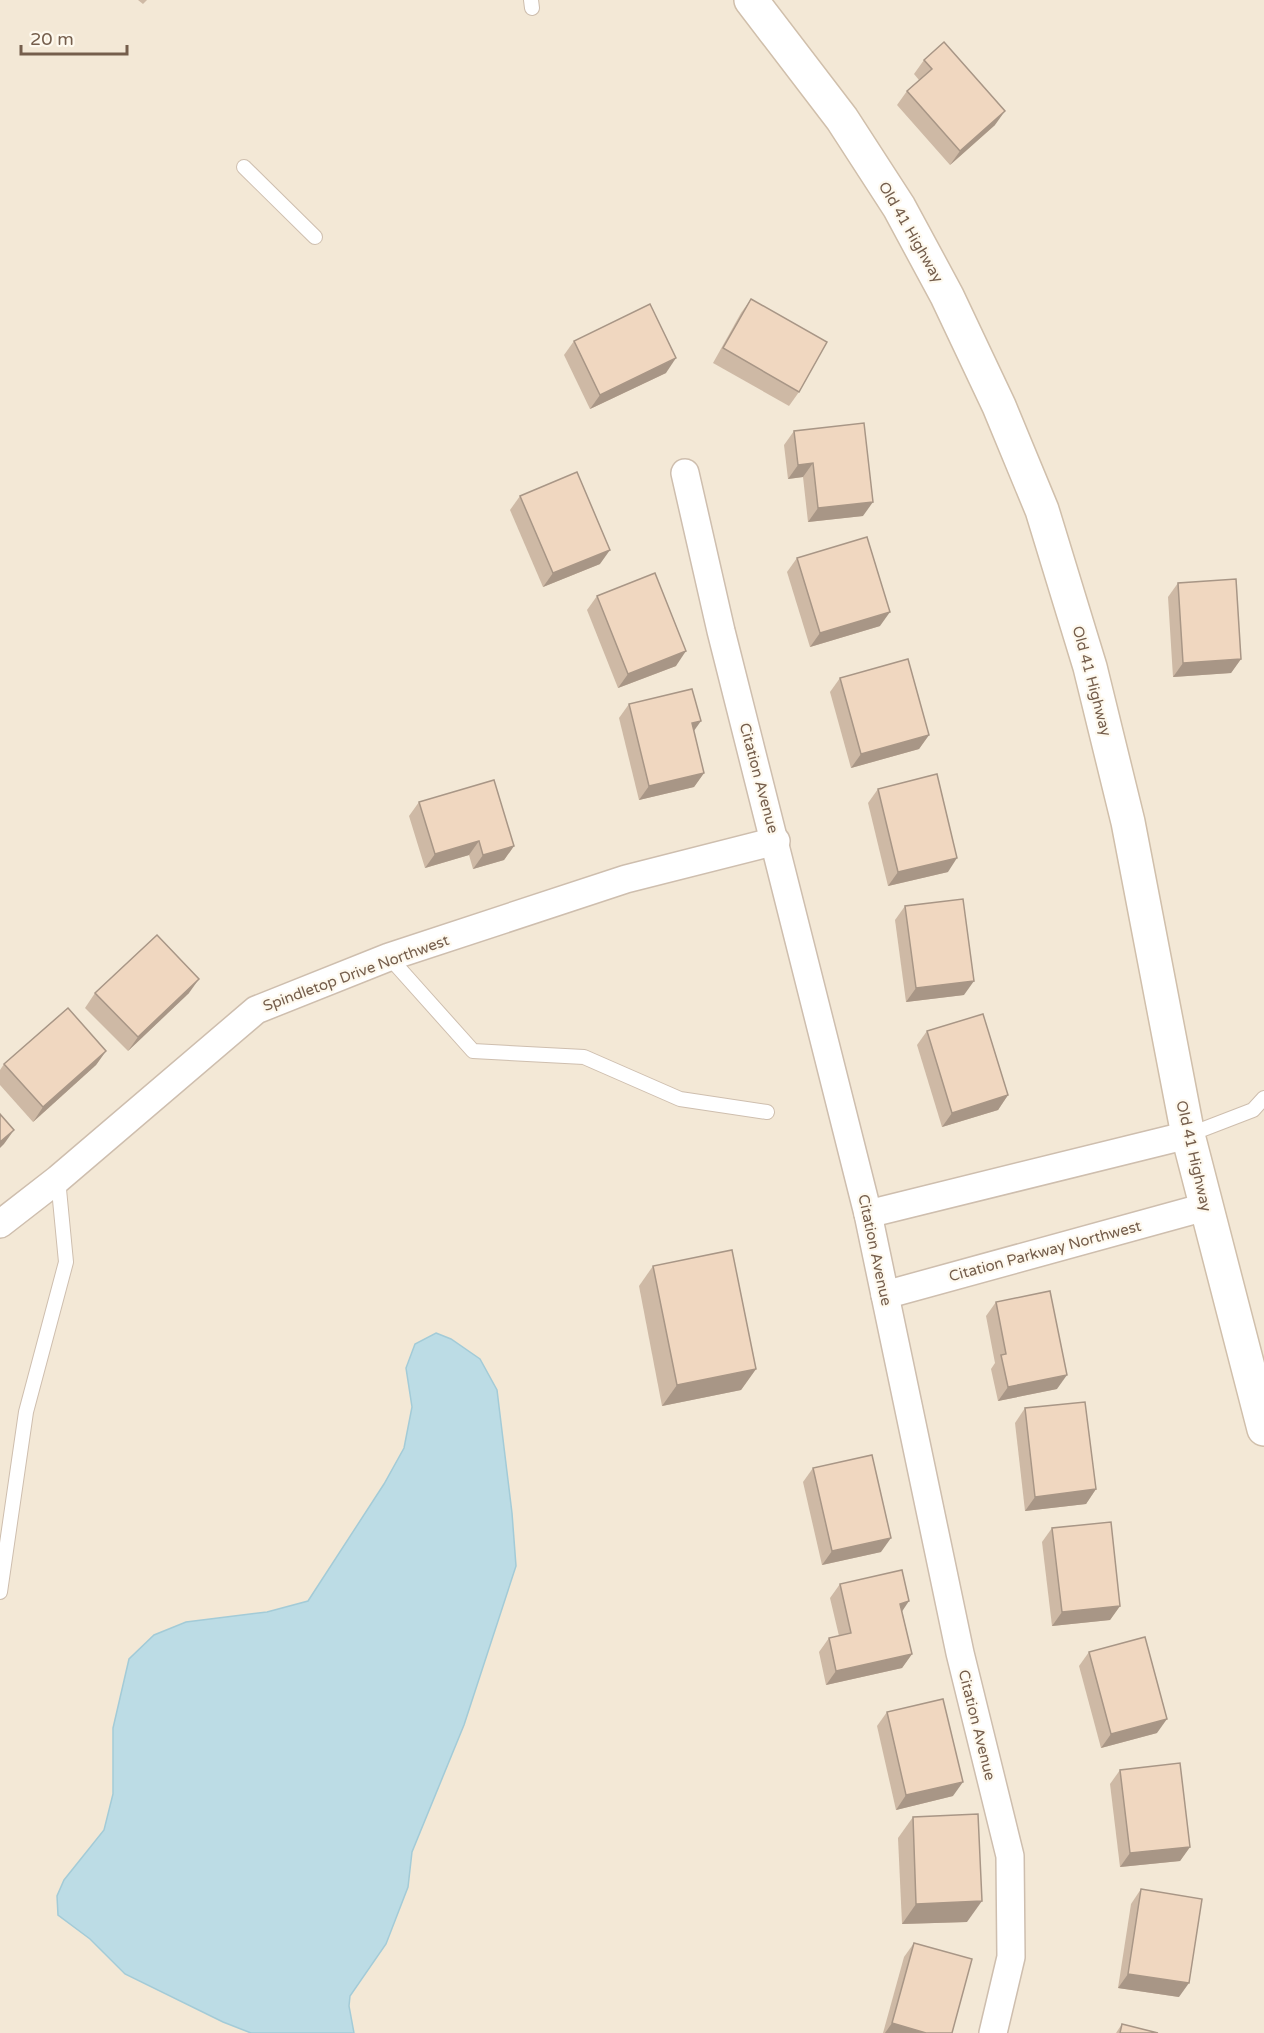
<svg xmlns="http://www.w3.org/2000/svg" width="1264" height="2033" viewBox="0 0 1264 2033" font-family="'Varela Round',sans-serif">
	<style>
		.residential { fill: #f3e8d6 }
		.water { fill: #bcdce5; stroke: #a3cbd7; stroke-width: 1.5 }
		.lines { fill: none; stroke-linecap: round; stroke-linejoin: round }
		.lane-casing { stroke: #cebeae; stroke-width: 16 }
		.street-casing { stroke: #cebeae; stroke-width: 30 }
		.secondary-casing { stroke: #d0bfab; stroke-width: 36 }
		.lane { stroke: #fff; stroke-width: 14 }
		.street { stroke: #fff; stroke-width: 27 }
		.secondary { stroke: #fff; stroke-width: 33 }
		.wall { fill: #ceb9a5 }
		.shaded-wall { fill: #a89686 }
		.building { fill: #f0d7c0; stroke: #a89686; stroke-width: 1.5 }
		.labels { text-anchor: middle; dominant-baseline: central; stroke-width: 4.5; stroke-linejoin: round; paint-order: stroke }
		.street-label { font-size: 15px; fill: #755e4c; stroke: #fef9ee }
	</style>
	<rect width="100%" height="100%" fill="#fcf5e8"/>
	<!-- residential -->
	<rect class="residential" x="0" y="0" width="1264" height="2033"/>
	<!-- water -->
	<polygon class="water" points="436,1333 451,1339 480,1359 497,1390 512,1513 516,1566 464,1725 412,1852 408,1887 386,1944 350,1996 349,2006 354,2033 251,2033 223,2022 125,1974 90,1939 58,1915 57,1896 64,1880 104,1830 113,1794 113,1728 129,1659 154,1635 186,1622 267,1612 308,1601 384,1484 404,1448 412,1407 406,1368 415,1344"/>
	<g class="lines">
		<!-- lane casing -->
		<g class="lane-casing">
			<g id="lane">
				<polyline points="531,0 532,8"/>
				<polyline points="244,167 315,237"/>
				<polyline points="389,957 473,1051 584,1057 680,1099 767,1112"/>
				<polyline points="1188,1135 1253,1110 1264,1098"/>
				<polyline points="0,1592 26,1412 66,1262 58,1179"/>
			</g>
		</g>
		<!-- street casing -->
		<g class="street-casing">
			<g id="street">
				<polyline points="685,473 721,631 868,1214 960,1653 1010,1856 1011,1957 993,2033"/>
				<polyline points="868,1214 1188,1135"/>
				<polyline points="0,1224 58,1179 256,1010 389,957 626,879 776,841"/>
				<polyline points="885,1295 1205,1207"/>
			</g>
		</g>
		<!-- secondary casing -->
		<g class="secondary-casing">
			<polyline id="secondary" points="751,0 842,119 899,207 947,296 999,406 1042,510 1090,667 1128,822 1188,1135 1264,1429"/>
		</g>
		<!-- lane -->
		<use href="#lane" class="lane"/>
		<!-- street -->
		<use href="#street" class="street"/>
		<!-- secondary -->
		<use href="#secondary" class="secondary"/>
	</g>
	<!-- wall -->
	<g class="wall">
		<polygon points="138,0 147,0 143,4"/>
		<polygon points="924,60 995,125 950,165 897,105 907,91 919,80 914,74"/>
		<polygon points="751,299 799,392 789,406 713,363 741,313"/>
		<polygon points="574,341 666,373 590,409 564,355"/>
		<polygon points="794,431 863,516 808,522 803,477 788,479 784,445"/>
		<polygon points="520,496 600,564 543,587 510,510"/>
		<polygon points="797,558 880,626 810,647 787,572"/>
		<polygon points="1178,583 1241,659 1231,673 1173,677 1168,597"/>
		<polygon points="597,596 676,666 618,688 587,610"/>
		<polygon points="840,678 929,735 919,749 851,768 830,692"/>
		<polygon points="629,704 704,773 694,787 639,800 619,718"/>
		<polygon points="878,789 948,872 888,886 868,803"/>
		<polygon points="419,802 514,846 504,860 473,869 469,855 425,868 409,816"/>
		<polygon points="905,906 964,995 906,1002 895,920"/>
		<polygon points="95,993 189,993 128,1051 85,1008"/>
		<polygon points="927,1031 1008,1095 998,1110 942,1127 917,1045"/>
		<polygon points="106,1051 96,1065 33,1122 0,1085 0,1070 4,1064"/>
		<polygon points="653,1266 756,1369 741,1390 662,1406 639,1286"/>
		<polygon points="996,1302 1057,1389 998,1401 991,1369 995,1363 986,1316"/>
		<polygon points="1025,1408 1096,1489 1086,1504 1025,1511 1015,1423"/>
		<polygon points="813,1468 881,1552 822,1565 803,1482"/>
		<polygon points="1052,1528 1120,1606 1110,1620 1052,1626 1042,1542"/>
		<polygon points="840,1584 902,1611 912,1654 902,1668 826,1685 819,1652 829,1638 839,1636 830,1598"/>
		<polygon points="1089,1652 1157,1733 1101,1748 1079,1666"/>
		<polygon points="887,1712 953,1796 896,1810 877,1726"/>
		<polygon points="1120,1770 1190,1847 1180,1861 1120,1867 1110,1784"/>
		<polygon points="913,1817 967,1922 902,1924 898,1838"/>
		<polygon points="1141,1889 1179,1997 1118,1988 1131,1904"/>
		<polygon points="914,1943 952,2033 883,2033 904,1957"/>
		<polygon points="1122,2024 1158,2033 1116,2033"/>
	</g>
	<!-- shaded-wall -->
	<g class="shaded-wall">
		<polygon points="1005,111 995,125 950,165 960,151"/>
		<polygon points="676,358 666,373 590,409 600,395"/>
		<polygon points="813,463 803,477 788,479 798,465"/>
		<polygon points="873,502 863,516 808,522 818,508"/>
		<polygon points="610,550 600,564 543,587 553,573"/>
		<polygon points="890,612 880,626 810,647 820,633"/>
		<polygon points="686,651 676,666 618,688 628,674"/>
		<polygon points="1241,659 1231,673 1173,677 1183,663"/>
		<polygon points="701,721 691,735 692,723"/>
		<polygon points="929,735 919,749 851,768 861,754"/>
		<polygon points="704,773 694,787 639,800 649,786"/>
		<polygon points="479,841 469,855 425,868 435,854"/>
		<polygon points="514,846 504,860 473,869 483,855"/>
		<polygon points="957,858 948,872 888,886 898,872"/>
		<polygon points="199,979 189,993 128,1051 138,1037"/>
		<polygon points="974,981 964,995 906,1002 916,988"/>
		<polygon points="106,1051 96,1065 33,1122 43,1107"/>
		<polygon points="1008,1095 998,1110 942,1127 952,1113"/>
		<polygon points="14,1130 4,1144 0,1148 0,1142"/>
		<polygon points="756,1369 741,1390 662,1406 677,1385"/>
		<polygon points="1067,1375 1057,1389 998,1401 1008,1387"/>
		<polygon points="1096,1489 1086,1504 1025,1511 1035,1497"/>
		<polygon points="891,1538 881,1552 822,1565 832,1551"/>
		<polygon points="909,1601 899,1616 900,1604"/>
		<polygon points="1120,1606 1110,1620 1052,1626 1062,1612"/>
		<polygon points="912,1654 902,1668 826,1685 836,1671"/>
		<polygon points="1167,1719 1157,1733 1101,1748 1111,1734"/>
		<polygon points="963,1782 953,1796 896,1810 906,1795"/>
		<polygon points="1190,1847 1180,1861 1120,1867 1130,1853"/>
		<polygon points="982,1901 967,1922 902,1924 916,1904"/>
		<polygon points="1128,1974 1189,1983 1179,1997 1118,1988"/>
		<polygon points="892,2023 926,2033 885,2033"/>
	</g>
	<!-- building -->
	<g class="building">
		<polygon points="944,42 1005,111 960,151 907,91 932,69 924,60"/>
		<polygon points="751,299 827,342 799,392 723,348"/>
		<polygon points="650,304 676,358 600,395 574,341"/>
		<polygon points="864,423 873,502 818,508 813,463 798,465 794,431"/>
		<polygon points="577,472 610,550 553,573 520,496"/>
		<polygon points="867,537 890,612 820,633 797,558"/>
		<polygon points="655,573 686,651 628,674 597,596"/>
		<polygon points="1236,579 1241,659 1183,663 1178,583"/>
		<polygon points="908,659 929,735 861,754 840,678"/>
		<polygon points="692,689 701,721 692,723 704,773 649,786 629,704"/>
		<polygon points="937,774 957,858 898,872 878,789"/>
		<polygon points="494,780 514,846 483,855 479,841 435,854 419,802"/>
		<polygon points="963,899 974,981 916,988 905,906"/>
		<polygon points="157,935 199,979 138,1037 95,993"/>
		<polygon points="68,1008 106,1051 43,1107 4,1064"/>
		<polygon points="983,1014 1008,1095 952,1113 927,1031"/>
		<polygon points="0,1114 14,1130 0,1142"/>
		<polygon points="732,1250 756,1369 677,1385 653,1266"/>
		<polygon points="1050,1291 1067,1375 1008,1387 1001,1355 1006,1354 996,1302"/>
		<polygon points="1085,1402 1096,1489 1035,1497 1025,1408"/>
		<polygon points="872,1455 891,1538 832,1551 813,1468"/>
		<polygon points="1111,1522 1120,1606 1062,1612 1052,1528"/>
		<polygon points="902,1570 909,1601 900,1604 912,1654 836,1671 829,1638 851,1633 840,1584"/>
		<polygon points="1145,1637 1167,1719 1111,1734 1089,1652"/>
		<polygon points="943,1699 963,1782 906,1795 887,1712"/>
		<polygon points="1180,1763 1190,1847 1130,1853 1120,1770"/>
		<polygon points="978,1814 982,1901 916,1904 913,1817"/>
		<polygon points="1141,1889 1202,1899 1189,1983 1128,1974"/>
		<polygon points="914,1943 972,1959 952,2033 926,2033 892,2023"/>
		<polygon points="1122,2024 1158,2033 1120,2033"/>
	</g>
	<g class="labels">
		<!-- street labels -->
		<g class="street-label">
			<text transform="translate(911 232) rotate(60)">Old 41 Highway</text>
			<text transform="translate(1092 681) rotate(75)">Old 41 Highway</text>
			<text transform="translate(759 778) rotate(75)">Citation Avenue</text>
			<text transform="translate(356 973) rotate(-20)">Spindletop Drive Northwest</text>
			<text transform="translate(1194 1156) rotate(77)">Old 41 Highway</text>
			<text transform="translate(875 1250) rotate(78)">Citation Avenue</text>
			<text transform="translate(1045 1251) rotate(-15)">Citation Parkway Northwest</text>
			<text transform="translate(977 1725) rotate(76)">Citation Avenue</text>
		</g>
	</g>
	<!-- scale -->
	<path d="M21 45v9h106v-9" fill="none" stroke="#755e4c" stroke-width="3"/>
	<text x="30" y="45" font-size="18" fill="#755e4c" stroke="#fef9ee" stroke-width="4.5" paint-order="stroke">20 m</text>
</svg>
